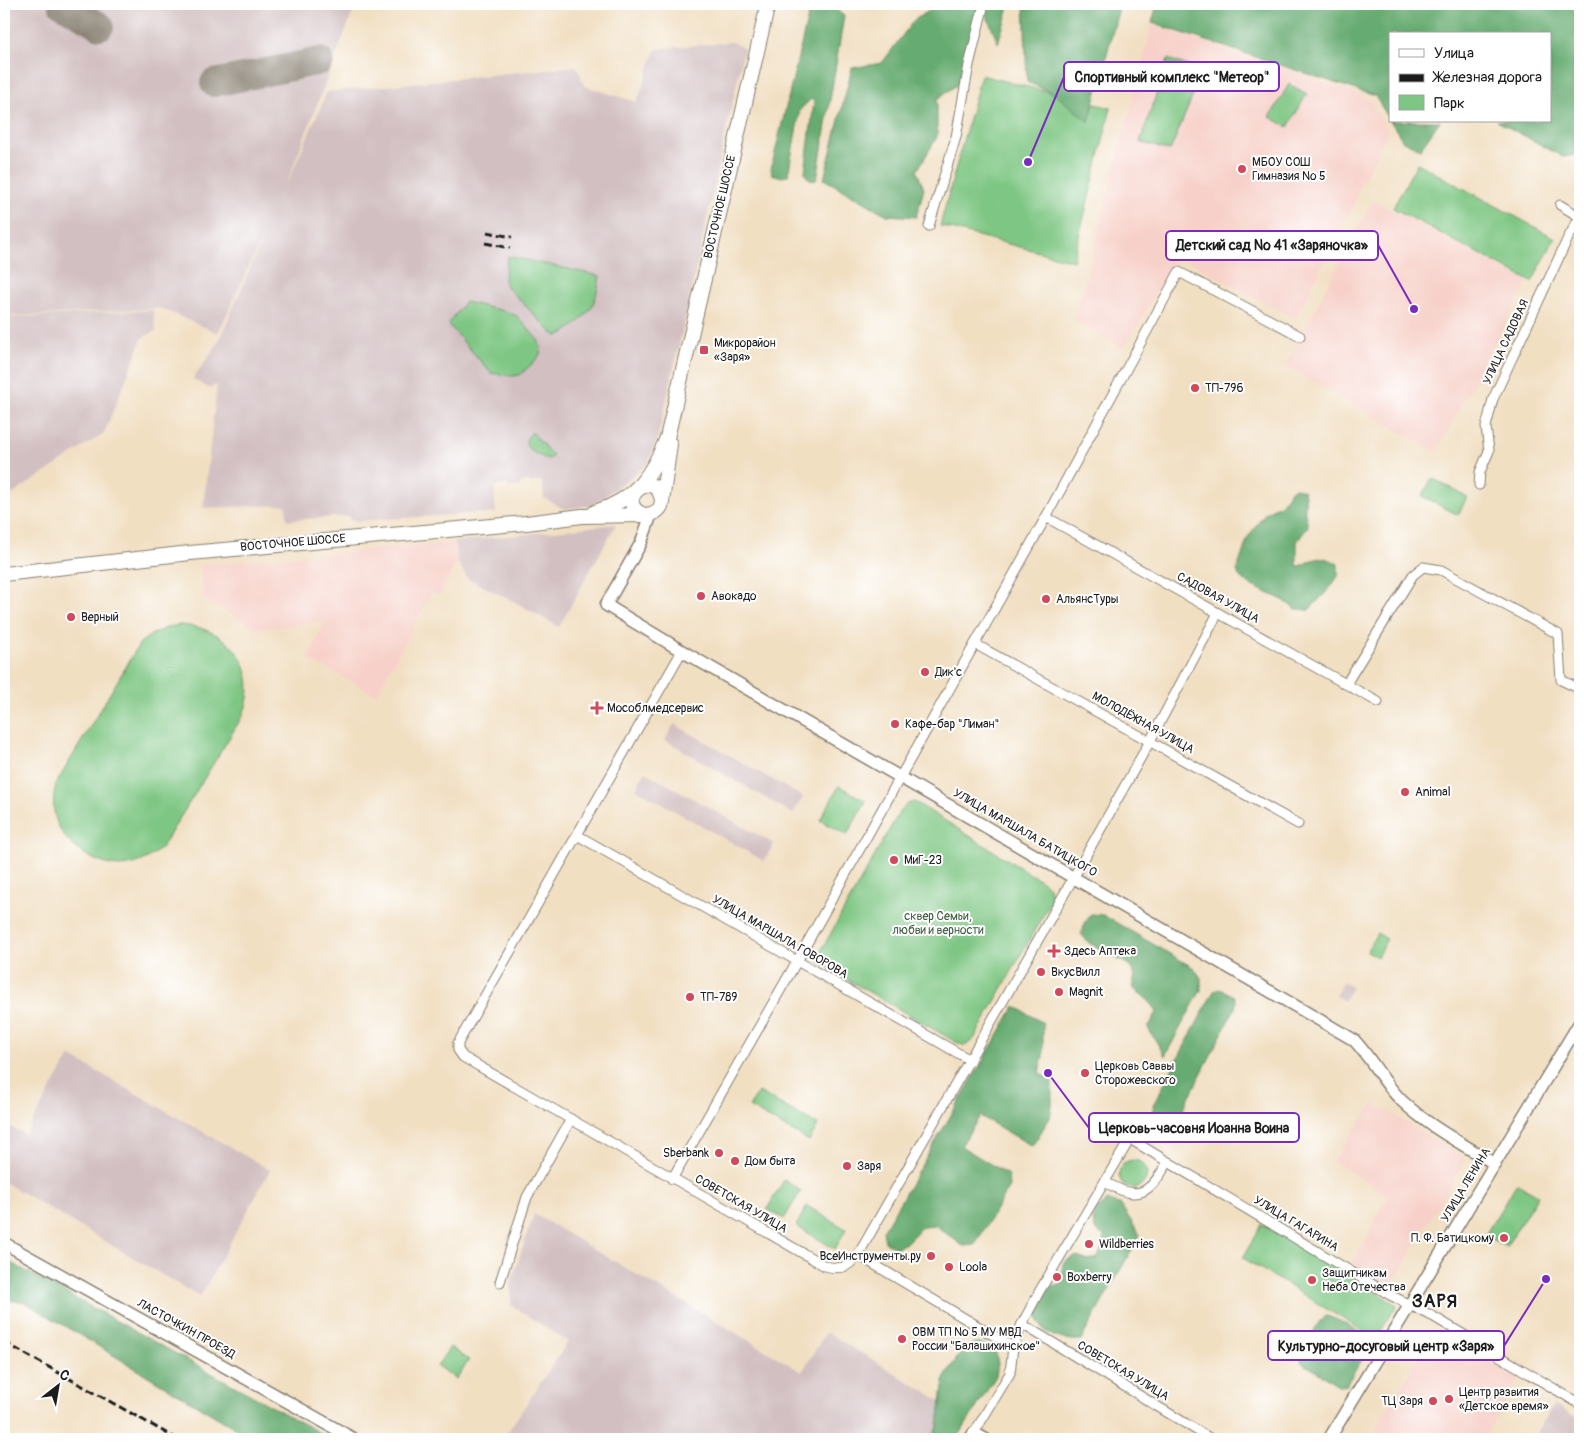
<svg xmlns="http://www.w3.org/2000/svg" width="1584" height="1443" viewBox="0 0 1584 1443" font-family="Pangolin,sans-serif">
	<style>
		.built { fill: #f7d1c9 }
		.industrial { fill: #d2bfc1 }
		.green { fill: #7ec683; stroke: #4d7150 }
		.forest { fill: #66ab71; stroke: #416446 }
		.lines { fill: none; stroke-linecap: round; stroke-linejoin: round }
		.taxiway { stroke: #867e6f; stroke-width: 28 }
		.minor-casing { stroke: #867e6f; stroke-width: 11 }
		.tertiary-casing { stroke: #867e6f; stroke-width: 14 }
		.secondary-casing { stroke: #867e6f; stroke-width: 16 }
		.minor { stroke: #fff; stroke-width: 9 }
		.tertiary { stroke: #fff; stroke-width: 11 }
		.secondary { stroke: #fff; stroke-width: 14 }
		.rail { stroke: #1c1c1c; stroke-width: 3; stroke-dasharray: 8 4; stroke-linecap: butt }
		.poi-dot { fill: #d1495b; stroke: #fff; stroke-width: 2 }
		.labels { text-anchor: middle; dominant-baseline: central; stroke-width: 4; stroke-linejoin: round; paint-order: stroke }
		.poi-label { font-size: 12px; fill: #1c1c1c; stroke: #fff; text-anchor: start }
		.street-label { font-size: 12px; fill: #1c1c1c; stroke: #fff }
		.park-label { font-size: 12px; fill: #436045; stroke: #fff }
		.district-label { font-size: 18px; font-weight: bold; letter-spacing: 1px; fill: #1c1c1c; stroke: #fff }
		.leader { fill: none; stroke: #7b2cbf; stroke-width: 2 }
		.callout-dot { fill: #7b2cbf; stroke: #fff; stroke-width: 2 }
		.callout { fill: #fff; stroke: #7b2cbf; stroke-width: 2 }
		.callout-label { font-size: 14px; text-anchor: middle; font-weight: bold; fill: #1c1c1c }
	</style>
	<rect width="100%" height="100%" fill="#fff"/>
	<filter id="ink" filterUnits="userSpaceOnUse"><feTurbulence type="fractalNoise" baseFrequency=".02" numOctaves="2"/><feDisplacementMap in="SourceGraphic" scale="10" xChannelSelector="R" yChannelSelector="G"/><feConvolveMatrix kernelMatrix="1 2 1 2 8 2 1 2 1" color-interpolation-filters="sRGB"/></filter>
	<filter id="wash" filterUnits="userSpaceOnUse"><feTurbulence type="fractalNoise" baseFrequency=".0096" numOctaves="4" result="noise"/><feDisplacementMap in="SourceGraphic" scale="20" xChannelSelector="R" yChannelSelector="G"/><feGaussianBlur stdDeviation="1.12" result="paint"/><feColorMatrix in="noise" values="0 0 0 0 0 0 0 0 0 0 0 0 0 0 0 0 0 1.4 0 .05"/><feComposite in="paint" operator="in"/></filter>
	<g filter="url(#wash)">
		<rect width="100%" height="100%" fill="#f1dfc2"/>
		<!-- built -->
		<g class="built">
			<polygon points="1152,25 1367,97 1388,131 1359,188 1354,203 1295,319 1177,255 1124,349 1075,320"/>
			<polygon points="1373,200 1528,282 1436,452 1285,366"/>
			<polygon points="455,542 457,561 439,596 432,592 376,695 307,658 325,622 258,629 203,599 200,565"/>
			<polygon points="1374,1103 1466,1159 1391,1286 1352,1263 1370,1233 1377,1215 1389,1196 1333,1161"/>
			<polygon points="1436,1328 1519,1379 1484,1439 1370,1439"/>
		</g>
		<!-- industrial -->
		<g class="industrial">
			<polygon points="4,4 356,4 282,195 327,92 577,66 584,86 637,102 656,49 731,42 741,46 744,49 685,319 658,437 648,464 593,505 564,509 544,498 542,481 520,483 520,486 508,487 508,484 494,486 496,513 481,514 481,513 358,521 350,520 349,516 287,520 286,505 203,508 217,385 209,388 193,379 218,343 269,224 218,333 160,308 4,317"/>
			<polygon points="153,310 156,331 143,337 104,433 4,500 4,318"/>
			<polygon points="616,524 559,627 517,603 468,579 457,561 455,542"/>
			<polygon points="674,724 803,797 793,814 665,740"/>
			<polygon points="645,772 774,844 764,861 636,789"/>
			<polygon points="1342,982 1352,987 1344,1001 1335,996"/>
			<polygon points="70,1056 270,1170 200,1297 4,1182 4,1123 25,1135"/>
			<polygon points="534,1214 802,1372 826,1332 954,1409 936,1439 503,1439 568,1342 511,1305 511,1282"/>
			<polygon points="1554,1404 1580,1420 1580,1439 1533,1439"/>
		</g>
		<!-- green -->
		<g class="green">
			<polygon points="1168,59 1203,71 1170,151 1140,142"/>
			<polygon points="981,75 1111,108 1073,261 940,226"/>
			<polygon points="1289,84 1307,94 1288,127 1270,117"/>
			<polygon points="1417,163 1555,238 1532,282 1393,208"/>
			<path d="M 508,256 L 600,276 C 598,285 597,296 593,304 C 589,314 567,334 557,336 L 551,332 L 506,286 L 504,279 Z"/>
			<polygon points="465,302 508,312 517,316 538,340 541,347 540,354 536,360 520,375 513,376 491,373 448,324"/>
			<path d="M 532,432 L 553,456 L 549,459 C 543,458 530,452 527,446 C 526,443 526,441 527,438 Z"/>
			<polygon points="1432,478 1467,497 1458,515 1422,496"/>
			<path d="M 180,625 C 230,627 264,669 242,717 L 162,847 C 140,868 114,872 88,856 C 59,839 48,816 56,784 L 140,643 C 152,633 164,627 180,625 Z"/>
			<polygon points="839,786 866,801 847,835 820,820"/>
			<polygon points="915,802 1045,883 1049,887 1052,899 974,1039 965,1046 954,1041 819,963 818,956 900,811 907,804"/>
			<polygon points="1377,933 1387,939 1377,957 1367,951"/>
			<polygon points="759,1092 818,1125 809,1141 749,1107"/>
			<circle cx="1133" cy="1174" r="14"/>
			<polygon points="784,1180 801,1191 784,1219 767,1209"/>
			<polygon points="1517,1183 1538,1195 1506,1247 1485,1235"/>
			<polygon points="807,1206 846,1229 835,1249 796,1226"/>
			<polygon points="1262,1224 1397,1305 1376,1339 1243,1258"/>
			<polygon points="450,1347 469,1360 456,1379 437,1366"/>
		</g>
		<!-- forest -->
		<g class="forest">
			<polygon points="811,4 836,4 835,9 844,16 817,179 814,181 807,177 805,172 814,102 811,99 800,110 788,175 782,177 772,174 771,169"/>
			<polygon points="941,4 979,4 958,84 937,99 937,137 917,171 924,189 916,217 887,215 824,179 852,68 882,63 914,20"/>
			<polygon points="982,4 1010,4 998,43"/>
			<polygon points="1024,4 1120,4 1089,122 1055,94 1027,82"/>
			<polygon points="1157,4 1580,4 1580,154 1563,157 1497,121 1550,121 1550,34 1390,34 1390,121 1440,121 1420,149 1403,141 1375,96 1152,23"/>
			<path d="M 1297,488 L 1303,490 C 1307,499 1305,499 1305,507 C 1304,513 1307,520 1308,526 L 1297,542 L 1297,566 C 1304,566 1307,562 1313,560 C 1322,556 1330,559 1338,564 L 1338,576 L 1331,587 L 1309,610 L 1295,609 L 1283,600 L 1250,585 L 1239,576 L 1237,570 L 1248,537 L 1266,512 L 1282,504 L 1290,490 Z"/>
			<path d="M 1091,914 L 1103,915 L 1194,968 L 1201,978 L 1201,990 L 1165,1056 L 1148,1028 L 1157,1012 C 1151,1000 1142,996 1132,987 L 1135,976 L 1129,965 L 1089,943 L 1081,934 L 1085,923 Z"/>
			<polygon points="1219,989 1225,991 1235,997 1236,1002 1235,1008 1180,1115 1172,1124 1155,1117 1153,1105 1214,991"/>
			<polygon points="1015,1006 1043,1023 1043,1058 1039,1072 1052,1082 1052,1106 1050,1118 1032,1146 980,1116 961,1146 1008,1175 1009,1187 975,1245 963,1246 935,1225 923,1226 906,1243 896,1248 885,1242 883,1231"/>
			<path d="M 1108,1201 L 1120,1204 L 1140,1235 L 1081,1340 C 1063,1341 1035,1335 1038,1311 C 1039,1303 1046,1294 1050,1286 L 1060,1284 L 1064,1262 L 1075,1256 L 1086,1260 L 1098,1258 L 1102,1247 L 1104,1236 L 1095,1229 L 1092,1218 L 1098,1208 Z"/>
			<polygon points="4,1259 331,1439 253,1439 23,1301 4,1301"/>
			<path d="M 1325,1316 C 1333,1316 1362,1332 1367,1338 C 1370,1341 1369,1346 1368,1350 L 1346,1385 L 1340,1386 L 1301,1362 L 1299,1354 L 1321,1320 Z"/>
			<polygon points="975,1343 987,1346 996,1353 998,1364 996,1376 957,1439 932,1439 938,1425 944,1379 957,1358 964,1349"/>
		</g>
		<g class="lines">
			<!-- taxiway -->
			<g class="taxiway">
				<polyline points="62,4 100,26"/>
				<polyline points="214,83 320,61"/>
			</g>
		</g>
	</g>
	<g filter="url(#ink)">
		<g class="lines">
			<!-- minor casing -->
			<g class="minor-casing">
				<g id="minor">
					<polyline points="1560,205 1580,217"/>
					<polyline points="929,226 956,137 969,65 984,4"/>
					<polyline points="1479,485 1480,472 1489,451 1486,427 1493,399 1568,238 1580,217"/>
					<polyline points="1046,517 1378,702"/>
					<polyline points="975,644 1298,824"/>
					<path d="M 682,651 L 458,1043 L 458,1050 L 463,1057 L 825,1266 C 842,1270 847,1268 858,1255 L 1067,889 L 1150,741 L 1218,613"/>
					<polyline points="1346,684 1413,575 1423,567 1441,570 1558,634 1561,680 1580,689"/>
					<polyline points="577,835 970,1060"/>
					<polyline points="672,1179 797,961 1046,517 1179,272 1300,336"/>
					<path d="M 1105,1182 C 1139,1202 1149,1194 1168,1162"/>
					<polyline points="858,1255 1013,1347"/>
					<polyline points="500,1282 527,1197 571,1119"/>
					<polyline points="1022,1324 1211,1439"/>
					<polyline points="974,1433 1010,1373 1013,1347 1022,1324 1039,1292 1130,1139 1390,1295 1434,1317 1580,1404"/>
				</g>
			</g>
			<!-- tertiary casing -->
			<g class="tertiary-casing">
				<g id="tertiary">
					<path d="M 651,515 L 641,543 L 606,605 L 682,651 L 1354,1040 C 1372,1059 1383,1083 1402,1101 C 1429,1127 1463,1144 1495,1164"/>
					<polyline points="4,1243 354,1439"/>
					<polyline points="970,1439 974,1433 985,1439"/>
					<polyline points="1329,1439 1580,1022"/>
				</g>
			</g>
			<!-- secondary casing -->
			<g class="secondary-casing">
				<g id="secondary">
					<polyline points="662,502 670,444"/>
					<path d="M 595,512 C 635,500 652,475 667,438 L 768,4"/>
					<path d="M 4,574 L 190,553 L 526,523 L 582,516 L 644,515 C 655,515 665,508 661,496 C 652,468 612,502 644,515"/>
				</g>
			</g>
			<!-- minor -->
			<use href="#minor" class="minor"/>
			<!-- tertiary -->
			<use href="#tertiary" class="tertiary"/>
			<!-- secondary -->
			<use href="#secondary" class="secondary"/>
			<!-- rail -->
			<g class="rail">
				<polyline points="487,232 512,237"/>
				<polyline points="485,243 510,248"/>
				<polyline points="4,1342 177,1439"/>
			</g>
		</g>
	</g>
	<!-- markers -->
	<g class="poi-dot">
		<circle cx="1242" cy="169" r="5"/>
		<rect x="699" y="345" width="10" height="10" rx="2.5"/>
		<circle cx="1195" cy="388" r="5"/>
		<circle cx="701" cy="596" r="5"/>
		<circle cx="1046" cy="599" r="5"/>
		<circle cx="71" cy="617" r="5"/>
		<circle cx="925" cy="672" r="5"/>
		<path d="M594.5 700.5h5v5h5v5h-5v5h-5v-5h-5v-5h5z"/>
		<circle cx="895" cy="724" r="5"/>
		<circle cx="1405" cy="792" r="5"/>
		<circle cx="894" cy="860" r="5"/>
		<path d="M1051.5 943.5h5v5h5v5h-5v5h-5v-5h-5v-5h5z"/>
		<circle cx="1041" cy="972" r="5"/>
		<circle cx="1059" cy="992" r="5"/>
		<circle cx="690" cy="997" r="5"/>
		<circle cx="1085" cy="1073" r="5"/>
		<circle cx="719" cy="1153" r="5"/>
		<circle cx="735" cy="1161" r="5"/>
		<circle cx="847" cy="1166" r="5"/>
		<circle cx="1504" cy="1238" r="5"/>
		<circle cx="1089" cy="1244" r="5"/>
		<circle cx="931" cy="1256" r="5"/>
		<circle cx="949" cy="1267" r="5"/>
		<circle cx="1057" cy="1277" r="5"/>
		<circle cx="1312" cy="1280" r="5"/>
		<circle cx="902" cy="1339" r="5"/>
		<circle cx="1449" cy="1399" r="5"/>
		<circle cx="1433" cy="1401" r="5"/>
	</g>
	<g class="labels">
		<!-- poi labels -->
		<g class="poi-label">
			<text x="1252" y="162">МБОУ СОШ<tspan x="1252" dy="14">Гимназия № 5</tspan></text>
			<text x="714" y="343">Микрорайон<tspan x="714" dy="14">«Заря»</tspan></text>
			<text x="1205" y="388">ТП-796</text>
			<text x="711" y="596">Авокадо</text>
			<text x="1056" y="599">АльянсТуры</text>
			<text x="81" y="617">Верный</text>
			<text x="935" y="672">Дик'с</text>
			<text x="607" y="708">Мособлмедсервис</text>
			<text x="905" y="724">Кафе-бар "Лиман"</text>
			<text x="1415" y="792">Animal</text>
			<text x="904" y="860">МиГ-23</text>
			<text x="1064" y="951">Здесь Аптека</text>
			<text x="1051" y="972">ВкусВилл</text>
			<text x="1069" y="992">Magnit</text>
			<text x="700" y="997">ТП-789</text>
			<text x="1095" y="1066">Церковь Саввы<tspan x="1095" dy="14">Сторожевского</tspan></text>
			<text x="709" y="1153" text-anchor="end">Sberbank</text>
			<text x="745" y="1161">Дом быта</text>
			<text x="857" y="1166">Заря</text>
			<text x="1494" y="1238" text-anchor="end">П. Ф. Батицкому</text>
			<text x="1099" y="1244">Wildberries</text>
			<text x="921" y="1256" text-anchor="end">ВсеИнструменты.ру</text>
			<text x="959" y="1267">Loola</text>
			<text x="1322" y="1273">Защитникам<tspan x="1322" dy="14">Неба Отечества</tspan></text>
			<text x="1067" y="1277">Boxberry</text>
			<text x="912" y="1332">ОВМ ТП № 5 МУ МВД<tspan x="912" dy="14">России "Балашихинское"</tspan></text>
			<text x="1459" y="1392">Центр развития<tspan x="1459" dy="14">«Детское время»</tspan></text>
			<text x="1423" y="1401" text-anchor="end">ТЦ Заря</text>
		</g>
		<!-- street labels -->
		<g class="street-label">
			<text transform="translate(720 207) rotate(-77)">ВОСТОЧНОЕ ШОССЕ</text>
			<text transform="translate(1506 342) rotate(-65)">УЛИЦА САДОВАЯ</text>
			<text transform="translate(293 543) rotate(-5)">ВОСТОЧНОЕ ШОССЕ</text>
			<text transform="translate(1218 598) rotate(29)">САДОВАЯ УЛИЦА</text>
			<text transform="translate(1143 723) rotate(29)">МОЛОДЁЖНАЯ УЛИЦА</text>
			<text transform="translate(1025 833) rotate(30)">УЛИЦА МАРШАЛА БАТИЦКОГО</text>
			<text transform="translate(780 937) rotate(30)">УЛИЦА МАРШАЛА ГОВОРОВА</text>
			<text transform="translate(1466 1185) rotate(-59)">УЛИЦА ЛЕНИНА</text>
			<text transform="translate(741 1204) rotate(30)">СОВЕТСКАЯ УЛИЦА</text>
			<text transform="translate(1296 1224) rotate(31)">УЛИЦА ГАГАРИНА</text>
			<text transform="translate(186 1329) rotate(29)">ЛАСТОЧКИН ПРОЕЗД</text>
			<text transform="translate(1123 1371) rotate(31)">СОВЕТСКАЯ УЛИЦА</text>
		</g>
		<!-- park labels -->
		<g class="park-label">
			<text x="938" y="916">сквер Семьи,<tspan x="938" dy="14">любви и верности</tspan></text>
		</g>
		<!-- district labels -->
		<g class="district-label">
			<text x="1435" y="1301">ЗАРЯ</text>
		</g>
	</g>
	<!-- callouts -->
	<path class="leader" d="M1028 162L1064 77M1414 309L1378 245M1048 1073L1089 1128M1546 1279L1504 1346"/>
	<g class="callout-dot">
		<circle cx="1028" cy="162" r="5"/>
		<circle cx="1414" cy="309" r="5"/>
		<circle cx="1048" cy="1073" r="5"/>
		<circle cx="1546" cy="1279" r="5"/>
	</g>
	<g class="callout">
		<rect x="1064" y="62" width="215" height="29" rx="5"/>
		<rect x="1166" y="231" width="212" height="29" rx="5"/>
		<rect x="1089" y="1113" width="210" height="29" rx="5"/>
		<rect x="1268" y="1331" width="236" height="29" rx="5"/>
	</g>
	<g class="callout-label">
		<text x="1172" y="82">Спортивный комплекс "Метеор"</text>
		<text x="1272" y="250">Детский сад № 41 «Заряночка»</text>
		<text x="1194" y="1133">Церковь-часовня Иоанна Воина</text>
		<text x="1386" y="1351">Культурно-досуговый центр «Заря»</text>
	</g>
	<!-- margin -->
	<rect width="1584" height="1443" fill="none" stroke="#fff" stroke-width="20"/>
	<!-- legend -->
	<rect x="1389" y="32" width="162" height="90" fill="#ffffff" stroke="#a4a4a4"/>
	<rect x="1399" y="49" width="25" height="8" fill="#ffffff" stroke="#a4a4a4"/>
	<text x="1434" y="58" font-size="15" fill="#1c1c1c">Улица</text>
	<rect x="1399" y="74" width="25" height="8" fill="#1c1c1c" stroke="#a4a4a4"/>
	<text x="1434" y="82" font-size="15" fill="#1c1c1c">Железная дорога</text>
	<rect x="1399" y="95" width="25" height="15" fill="#7ec683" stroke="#a4a4a4"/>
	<text x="1434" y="108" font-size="15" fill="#1c1c1c">Парк</text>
	<!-- north arrow -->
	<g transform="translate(58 1386) rotate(31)" stroke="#ffffff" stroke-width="4" paint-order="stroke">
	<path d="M0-4L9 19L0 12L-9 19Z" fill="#1c1c1c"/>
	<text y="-8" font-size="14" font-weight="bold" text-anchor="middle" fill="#1c1c1c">С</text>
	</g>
</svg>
